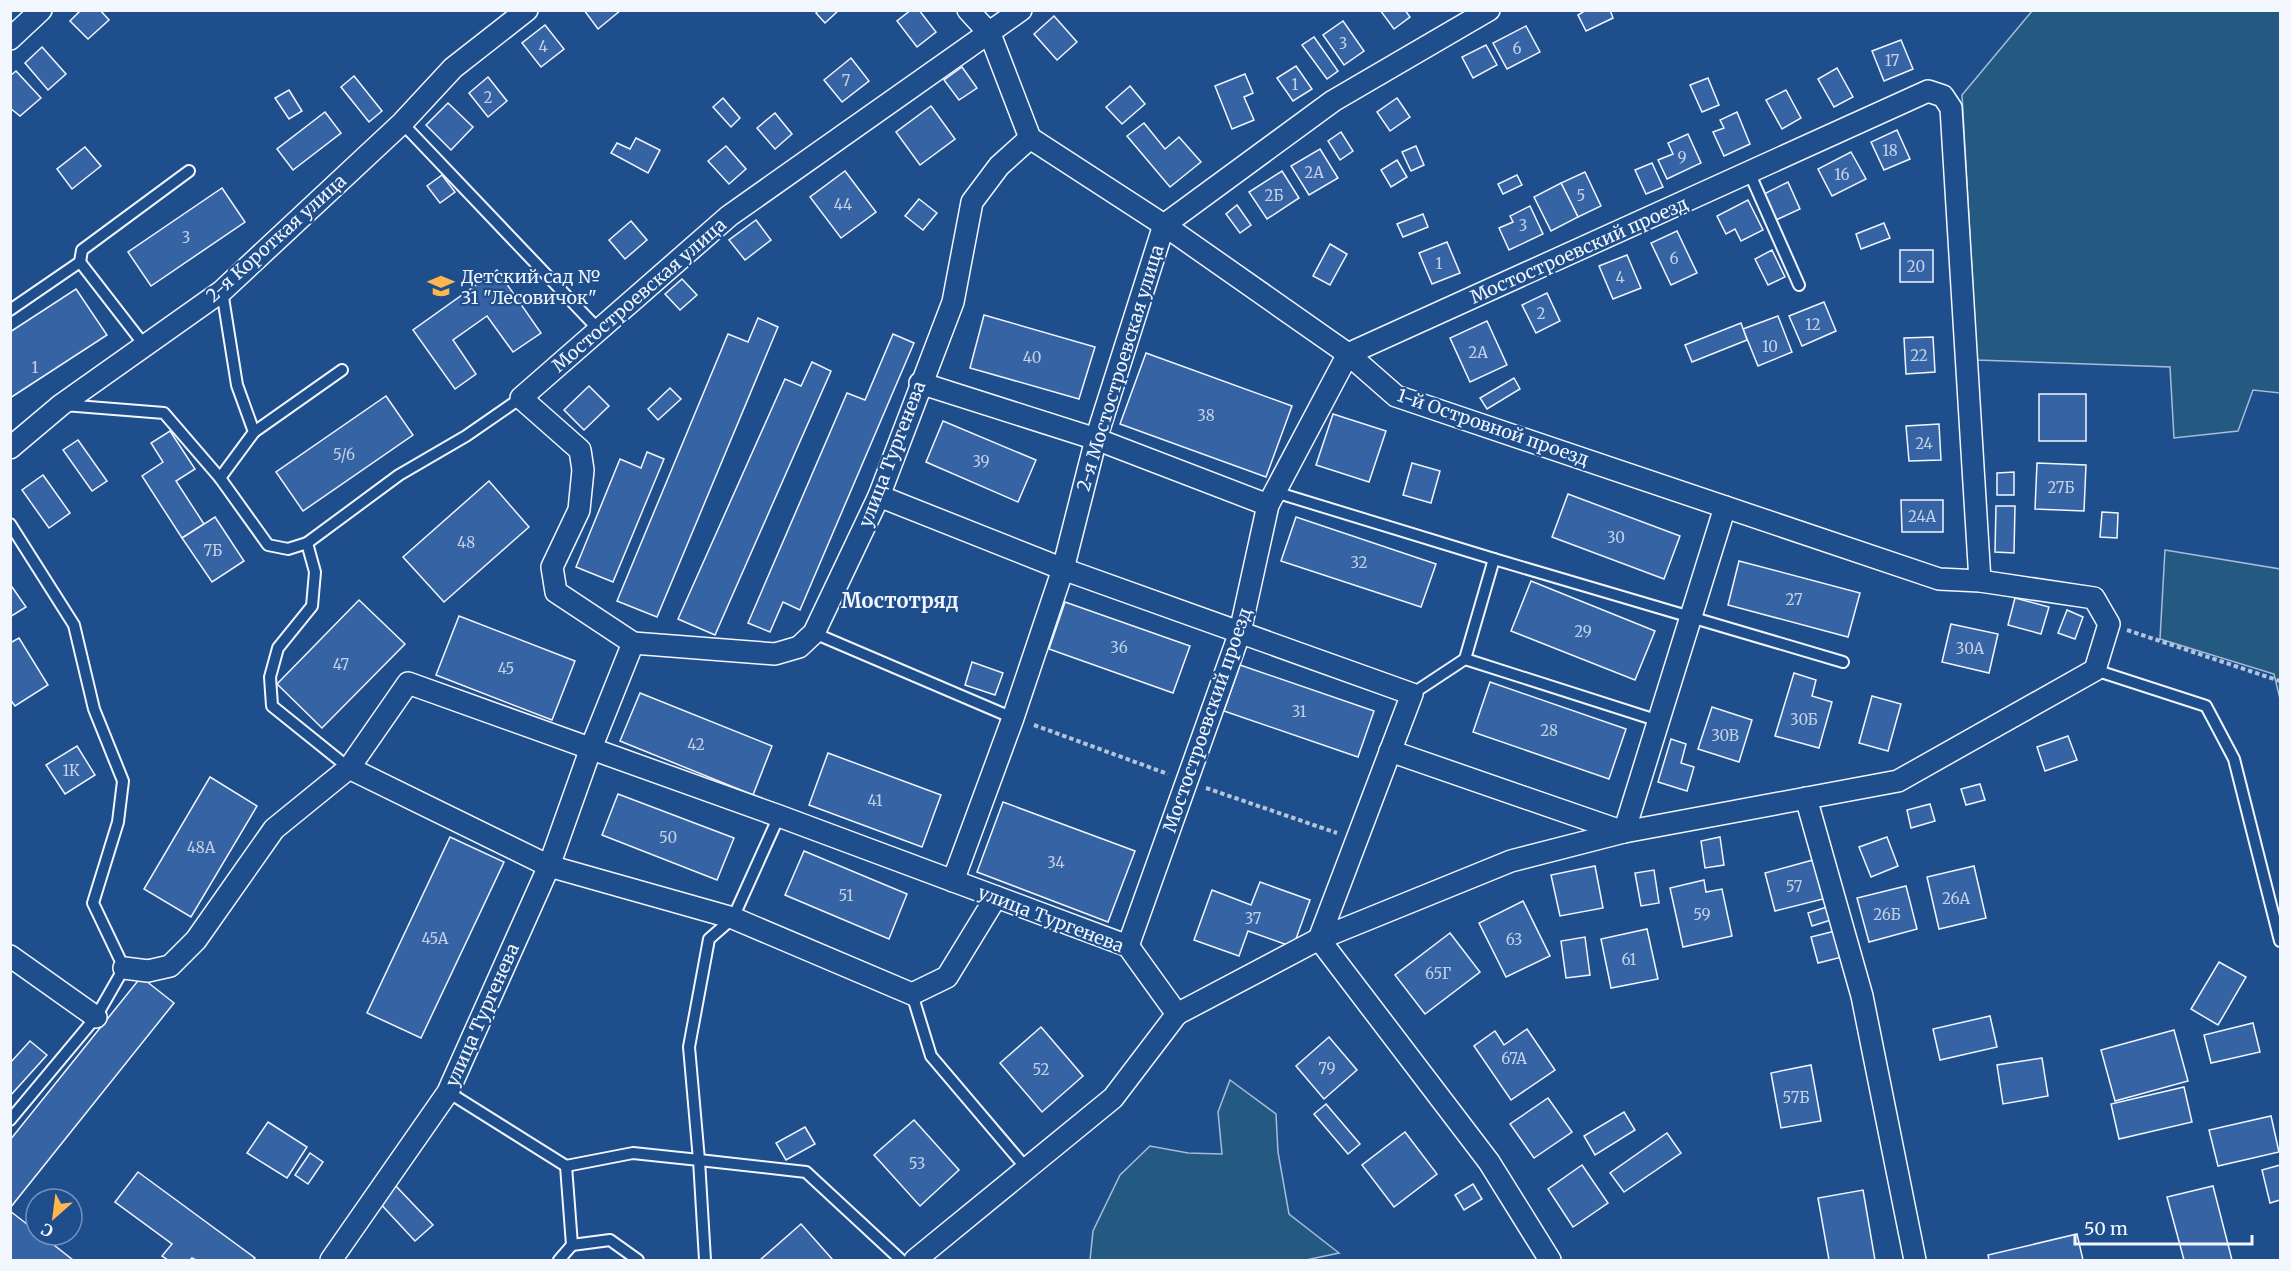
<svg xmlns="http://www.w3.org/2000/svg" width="2291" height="1271" viewBox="0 0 2291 1271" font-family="Merriweather,serif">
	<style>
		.green { fill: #245a82; stroke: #a8bbd7; stroke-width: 1.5 }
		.building { fill: #3563a3; stroke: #f2f6ff; stroke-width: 1.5 }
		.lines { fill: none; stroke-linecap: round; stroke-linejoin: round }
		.service-casing { stroke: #f2f6ff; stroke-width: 14 }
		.minor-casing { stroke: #f2f6ff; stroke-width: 24 }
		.path { stroke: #b3c4dc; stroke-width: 4; stroke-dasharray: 4.5 3; stroke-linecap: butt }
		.service { stroke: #1f4e8c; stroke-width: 10 }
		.minor { stroke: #1f4e8c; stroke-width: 21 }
		.labels { text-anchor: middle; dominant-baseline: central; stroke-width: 4.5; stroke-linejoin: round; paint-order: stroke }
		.number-label { font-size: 15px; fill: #c3d1e8 }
		.street-label { font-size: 18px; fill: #f2f6ff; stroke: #1f4e8c }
		.poi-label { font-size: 18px; fill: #f2f6ff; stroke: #1f4e8c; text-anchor: start }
		.neighbourhood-label { font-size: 20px; font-weight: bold; fill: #f2f6ff; stroke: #1f4e8c }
	</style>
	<rect width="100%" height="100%" fill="#1f4e8c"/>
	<!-- green -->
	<g class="green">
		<polygon points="2032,11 2280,11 2280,393 2253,390 2238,431 2174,438 2170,367 1977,360 1962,95"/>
		<polygon points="2165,550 2280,569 2280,699 2274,674 2160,639"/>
		<polygon points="1230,1080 1276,1114 1278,1152 1289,1214 1339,1253 1306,1260 1090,1260 1093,1231 1120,1175 1150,1146 1188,1153 1222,1154 1218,1112"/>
	</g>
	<!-- building -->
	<g class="building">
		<polygon points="81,10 100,10 109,20 88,39 70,21"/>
		<polygon points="584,10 621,10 598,29"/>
		<polygon points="819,10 839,10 825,23 816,13"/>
		<polygon points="911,10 919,10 936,32 917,47 897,21"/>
		<polygon points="1380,10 1405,10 1410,17 1394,29"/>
		<polygon points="1586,10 1610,10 1613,18 1586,31 1578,15"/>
		<polygon points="1054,16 1077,42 1057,60 1034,34"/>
		<polygon points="1343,21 1364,51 1344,65 1323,35"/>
		<polygon points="545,25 564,49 541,67 522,43"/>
		<polygon points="1526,26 1540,52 1507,69 1493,43"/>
		<polygon points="1314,37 1338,71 1327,79 1302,45"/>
		<polygon points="1901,40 1913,69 1884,81 1872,51"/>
		<polygon points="1486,45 1497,65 1473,78 1462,57"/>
		<polygon points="42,47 66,74 48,90 25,63"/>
		<polygon points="851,58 869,81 842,102 824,80"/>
		<polygon points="1296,66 1312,89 1293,101 1277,78"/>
		<polygon points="962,67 977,88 959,100 944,80"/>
		<polygon points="1837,68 1853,97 1834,107 1818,79"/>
		<polygon points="16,71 41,98 20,116 10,108 10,76"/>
		<polygon points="1245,74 1253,93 1244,97 1254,120 1232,129 1215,86"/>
		<polygon points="354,76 382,111 369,122 341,87"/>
		<polygon points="488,77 507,101 488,117 469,93"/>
		<polygon points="1708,78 1719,105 1702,112 1690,85"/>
		<polygon points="1130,86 1145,104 1122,124 1106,107"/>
		<polygon points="289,90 302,111 289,119 275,98"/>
		<polygon points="1786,90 1801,118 1782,129 1766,100"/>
		<polygon points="723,98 740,118 731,127 713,107"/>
		<polygon points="1397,98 1410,117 1390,131 1377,112"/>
		<polygon points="448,103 473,127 451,150 426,125"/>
		<polygon points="931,106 955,139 920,165 896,132"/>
		<polygon points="325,112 341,133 293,170 277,149"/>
		<polygon points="1737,112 1750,144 1724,156 1713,132 1724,128 1720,120"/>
		<polygon points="775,113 792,134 775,149 757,128"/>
		<polygon points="1144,123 1165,149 1179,137 1201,162 1170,187 1127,136"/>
		<polygon points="1897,130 1910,159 1884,170 1871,142"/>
		<polygon points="1341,132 1353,151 1340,160 1328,141"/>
		<polygon points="1688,134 1701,163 1667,179 1658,160 1673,154 1668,143"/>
		<polygon points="636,138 660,150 648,173 611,153 617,143 630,149"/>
		<polygon points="726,146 746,169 729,184 708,161"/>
		<polygon points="1416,146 1424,165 1411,171 1402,152"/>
		<polygon points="85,147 101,166 72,189 57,169"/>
		<polygon points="1320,149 1338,178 1309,195 1291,166"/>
		<polygon points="1851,152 1866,179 1832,196 1818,169"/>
		<polygon points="1397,160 1407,177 1391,187 1381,170"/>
		<polygon points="1652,163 1663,187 1646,194 1635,170"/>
		<polygon points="845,171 876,212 841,238 810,197"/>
		<polygon points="1282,171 1299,198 1267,219 1249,192"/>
		<polygon points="1585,172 1601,206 1578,217 1561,183"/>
		<polygon points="442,175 455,192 440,203 427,186"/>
		<polygon points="1517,175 1522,185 1503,194 1498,184"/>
		<polygon points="1788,182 1800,209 1776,220 1764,194"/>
		<polygon points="1561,183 1578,217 1551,231 1534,197"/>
		<polygon points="222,188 245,222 151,286 128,252"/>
		<polygon points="919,199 937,213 923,230 905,216"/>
		<polygon points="1748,200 1763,230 1741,241 1735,229 1726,234 1717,216"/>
		<polygon points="1237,205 1251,225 1240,233 1226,214"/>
		<polygon points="1530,206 1543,234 1509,250 1499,228 1513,222 1510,216"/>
		<polygon points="1423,214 1428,227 1403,237 1397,224"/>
		<polygon points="756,220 771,240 745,260 729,240"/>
		<polygon points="631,221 647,240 625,259 609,240"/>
		<polygon points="1884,223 1890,238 1861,249 1856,234"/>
		<polygon points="1677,231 1697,273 1671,285 1651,243"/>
		<polygon points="1447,242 1460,273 1432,284 1419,253"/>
		<polygon points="1330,244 1347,254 1330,285 1313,276"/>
		<polygon points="1772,250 1785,277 1768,285 1755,259"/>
		<rect x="1900" y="250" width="33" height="32"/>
		<polygon points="1627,255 1641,288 1613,299 1599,266"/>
		<polygon points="497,270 541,333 513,352 487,316 453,340 476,374 455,389 413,330"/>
		<polygon points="682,279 697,295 680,310 665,294"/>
		<polygon points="76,289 107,335 10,398 10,332"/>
		<polygon points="1547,293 1560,321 1536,333 1522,305"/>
		<polygon points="1824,302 1836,331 1802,346 1789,316"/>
		<polygon points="984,315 1095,347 1079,399 970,368"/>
		<polygon points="1778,316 1792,352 1758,366 1743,329"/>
		<polygon points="758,318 778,327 657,617 617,601 728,334 748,342"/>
		<polygon points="1487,321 1507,365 1470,382 1450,338"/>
		<polygon points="1741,323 1747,340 1692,362 1685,345"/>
		<polygon points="893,334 914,343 800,610 783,602 770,632 748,623 847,393 865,400"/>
		<polygon points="1933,337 1935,372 1906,374 1904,338"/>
		<polygon points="1146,353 1292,406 1266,477 1120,424"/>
		<polygon points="812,362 831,371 715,635 678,619 785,379 801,386"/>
		<polygon points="1514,378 1520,389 1487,409 1480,398"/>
		<polygon points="589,386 609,406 584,430 564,410"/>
		<polygon points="670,388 681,399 658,420 648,409"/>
		<rect x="2039" y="394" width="47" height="47"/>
		<polygon points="386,396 413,435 303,511 276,472"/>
		<polygon points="1333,414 1386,431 1369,482 1316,465"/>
		<polygon points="943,421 1036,460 1018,502 926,462"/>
		<polygon points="1939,424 1941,460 1909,461 1906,426"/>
		<polygon points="170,431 195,469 176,481 204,524 182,538 142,476 163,462 151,443"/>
		<polygon points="78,440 107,481 92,491 63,450"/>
		<polygon points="647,452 664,459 613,582 576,567 620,459 641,468"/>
		<polygon points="1412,463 1440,471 1431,503 1403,495"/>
		<polygon points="2037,463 2086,465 2084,511 2035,509"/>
		<polygon points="2014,472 2014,495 1997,495 1997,473"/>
		<polygon points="43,475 70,513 49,528 22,490"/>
		<polygon points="489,481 529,527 444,602 403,557"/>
		<polygon points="1568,494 1680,536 1664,579 1552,537"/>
		<polygon points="1901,500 1943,500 1943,532 1902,532"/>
		<polygon points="1996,506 2015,506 2014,553 1995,552"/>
		<polygon points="2102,512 2118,513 2117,538 2100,537"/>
		<polygon points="215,517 244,561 212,582 182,538"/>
		<polygon points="1296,517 1436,564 1421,607 1281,561"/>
		<polygon points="1739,561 1860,593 1848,637 1728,605"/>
		<polygon points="1531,581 1655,631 1635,680 1511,631"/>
		<polygon points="10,584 26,607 10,617"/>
		<polygon points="2015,598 2049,607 2041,634 2008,625"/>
		<polygon points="359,600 405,644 322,728 277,684"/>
		<polygon points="1065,602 1190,646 1173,693 1049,649"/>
		<polygon points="2067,610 2083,617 2075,639 2058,633"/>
		<polygon points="459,616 575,661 552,720 436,675"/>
		<polygon points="1951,624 1998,634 1989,673 1942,662"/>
		<polygon points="19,638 48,685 15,706 10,699 10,643"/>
		<polygon points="972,662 1003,673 995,695 965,685"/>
		<polygon points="1240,665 1374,711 1358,757 1224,711"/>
		<polygon points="1794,673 1816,680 1812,696 1832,702 1819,748 1775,736"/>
		<polygon points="1490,682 1626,729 1609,779 1473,732"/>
		<polygon points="640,693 772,746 753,795 620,741"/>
		<polygon points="1872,696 1901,704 1888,751 1859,743"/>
		<polygon points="1712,707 1752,720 1739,762 1698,749"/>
		<polygon points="2068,736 2077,760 2045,771 2037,747"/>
		<polygon points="1671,739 1686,744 1681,763 1694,767 1687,791 1658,782"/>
		<polygon points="77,746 95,775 65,794 46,765"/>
		<polygon points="828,753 941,795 922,847 809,805"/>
		<polygon points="210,777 257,806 191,917 144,889"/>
		<polygon points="1980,784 1985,800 1966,805 1961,789"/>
		<polygon points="618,794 734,838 717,880 602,835"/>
		<polygon points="1003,802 1135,851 1108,922 977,872"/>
		<polygon points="1930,804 1935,821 1911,828 1907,810"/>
		<polygon points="450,837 504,862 421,1038 367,1013"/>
		<polygon points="1720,837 1724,865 1705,868 1701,841"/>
		<polygon points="1887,837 1898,866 1871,877 1859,847"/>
		<polygon points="804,851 907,894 889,939 785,895"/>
		<polygon points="1813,860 1823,899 1775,911 1765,873"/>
		<polygon points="1595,866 1603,908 1560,916 1551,875"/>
		<polygon points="1974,866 1986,918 1939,929 1927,877"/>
		<polygon points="1654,870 1659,903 1641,906 1635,873"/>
		<polygon points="1704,880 1706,892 1722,889 1732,936 1683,947 1670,888"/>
		<polygon points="1260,882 1310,900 1293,947 1248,931 1239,956 1194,940 1212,890 1251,905"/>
		<polygon points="1906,886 1917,929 1869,942 1857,898"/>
		<polygon points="1523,901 1550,956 1506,977 1479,923"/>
		<polygon points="1830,906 1834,919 1812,926 1808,913"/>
		<polygon points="1647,929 1658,979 1611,988 1601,939"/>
		<polygon points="1835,931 1842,957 1818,963 1811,937"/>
		<polygon points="1450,933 1480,972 1425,1014 1395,975"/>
		<polygon points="1585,937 1590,975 1566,978 1561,941"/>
		<polygon points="2219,962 2246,977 2218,1025 2191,1009"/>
		<polygon points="141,977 174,1003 10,1208 10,1140"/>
		<polygon points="1990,1016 1997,1047 1940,1060 1933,1029"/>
		<polygon points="2253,1023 2260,1052 2211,1063 2204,1035"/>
		<polygon points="1041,1027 1083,1076 1042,1112 1000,1063"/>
		<polygon points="1527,1029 1555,1070 1511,1100 1474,1046 1495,1031 1504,1045"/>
		<polygon points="2174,1030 2188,1081 2115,1101 2101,1050"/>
		<polygon points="1329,1037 1357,1070 1324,1099 1296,1066"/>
		<polygon points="30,1041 47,1055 10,1096 10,1063"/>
		<polygon points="2042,1058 2048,1096 2003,1104 1997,1065"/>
		<polygon points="1811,1065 1821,1121 1781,1128 1771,1073"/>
		<polygon points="2184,1087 2192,1122 2119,1139 2111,1104"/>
		<polygon points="1548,1098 1572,1132 1534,1158 1510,1124"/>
		<polygon points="1326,1104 1360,1144 1348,1154 1314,1114"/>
		<polygon points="1624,1112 1635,1130 1595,1155 1584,1136"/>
		<polygon points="2271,1116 2279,1152 2218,1166 2209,1130"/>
		<polygon points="914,1120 959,1170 920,1206 874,1155"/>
		<polygon points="268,1122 307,1147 287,1178 247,1153"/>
		<polygon points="805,1127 815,1144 786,1160 776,1143"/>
		<polygon points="1405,1132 1437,1174 1394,1207 1362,1165"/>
		<polygon points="1667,1133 1681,1153 1624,1192 1610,1173"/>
		<polygon points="310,1153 323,1162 308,1184 295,1175"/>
		<polygon points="1582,1165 1608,1203 1573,1227 1548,1189"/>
		<polygon points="2280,1165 2280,1200 2270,1203 2262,1170"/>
		<polygon points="138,1172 255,1258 253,1260 196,1260 192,1258 190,1260 168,1260 162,1256 172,1244 115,1202"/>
		<polygon points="393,1183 433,1225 415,1241 376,1199"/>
		<polygon points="1473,1184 1482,1199 1464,1210 1455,1195"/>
		<polygon points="2213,1186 2232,1260 2184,1260 2167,1197"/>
		<polygon points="1863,1190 1875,1260 1829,1260 1818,1198"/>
		<polygon points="10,1211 36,1231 36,1235 41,1235 73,1260 10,1260"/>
		<polygon points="801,1224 833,1260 760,1260"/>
		<polygon points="2077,1234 2083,1260 1989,1260 1988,1255"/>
	</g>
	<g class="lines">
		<!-- service casing -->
		<g class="service-casing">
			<g id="service">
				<polyline points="402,123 599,330"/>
				<polyline points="1749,172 1799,285"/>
				<polyline points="80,262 82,250 189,171"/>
				<polyline points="10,310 80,262 145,346"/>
				<polyline points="64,405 164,413 220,478 268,545 288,549 307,543 315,572 312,606 278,648 270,677 272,706 349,768"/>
				<polyline points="254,432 342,370"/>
				<polyline points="220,478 254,432 237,385 222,291"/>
				<polyline points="1275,492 1494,559"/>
				<polyline points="10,524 74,625 94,709 123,781 118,822 93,903 124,968 96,1017 10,1120"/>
				<polyline points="307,543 399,475 466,436 521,398"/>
				<polyline points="814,633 1013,718"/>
				<polyline points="1465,659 1494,559 1843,662"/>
				<polyline points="2095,670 2206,706 2234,759 2280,941"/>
				<polyline points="1412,694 1465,659 1659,721"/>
				<polyline points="779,816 733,918 709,939 689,1047 699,1160 806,1172 901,1260"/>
				<polyline points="912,994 931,1056 1027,1169"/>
				<polyline points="448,1092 566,1166 572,1245 559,1260"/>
				<polyline points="566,1166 633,1153 699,1160 705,1260"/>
				<polyline points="572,1245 610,1240 638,1260"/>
			</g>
		</g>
		<!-- minor casing -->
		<g class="minor-casing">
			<g id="minor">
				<polyline points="968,10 990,34 1030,138 1164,225 1348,354 1396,396 1939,579 1980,581 2094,598 2109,624 2095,670 1898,781 1624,832 1511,861 1319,939 1177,1014"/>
				<polyline points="10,39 41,10"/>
				<polyline points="920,383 1096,439 1268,505"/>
				<polyline points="10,448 61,405 222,291 402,123 453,68 527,10"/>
				<polyline points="879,496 1063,569 1412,694 1319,939 1489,1162 1550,1260"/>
				<polyline points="633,643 556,592 552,567 579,510 583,470 580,450 521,398 729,216 1021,10"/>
				<polyline points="1390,751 1624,832 1725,507"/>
				<polyline points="349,768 408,683 779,816 1128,946 1177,1014 1113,1098 915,1260"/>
				<polyline points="1806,798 1862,996 1915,1260"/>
				<polyline points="953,881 1013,718 1063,569 1096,439 1164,225 1333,101 1489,10"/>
				<polyline points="1128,946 1240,632 1268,505 1348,354 1928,91 1943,96 1951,108 1980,581"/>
				<polyline points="10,956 96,1017"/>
				<polyline points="124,968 148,971 170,966 196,940 274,829 349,768 549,866 733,918 912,994 947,977 996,897"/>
				<polyline points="331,1260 448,1092 549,866 591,748 633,643 775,654 799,647 814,633 879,496 953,302 972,202 999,166 1030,138"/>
			</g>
		</g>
		<!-- path -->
		<g class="path">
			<polyline points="2127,630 2280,681"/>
			<polyline points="1034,725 1168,774"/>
			<polyline points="1206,788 1337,833"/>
		</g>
		<!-- service -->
		<use href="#service" class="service"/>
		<!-- minor -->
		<use href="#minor" class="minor"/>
	</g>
	<!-- icons -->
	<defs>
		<g id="school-bare" transform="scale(2.07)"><path d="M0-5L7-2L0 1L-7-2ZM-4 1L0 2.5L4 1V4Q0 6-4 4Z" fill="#ffb74d" stroke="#1f4e8c" stroke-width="2.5" paint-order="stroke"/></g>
	</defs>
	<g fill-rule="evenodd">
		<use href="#school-bare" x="441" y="286"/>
	</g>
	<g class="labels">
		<!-- number labels -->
		<g class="number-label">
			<text x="1343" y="43">3</text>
			<text x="543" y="46">4</text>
			<text x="1517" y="48">6</text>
			<text x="1892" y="60">17</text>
			<text x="846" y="80">7</text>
			<text x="1295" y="84">1</text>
			<text x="488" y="97">2</text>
			<text x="1890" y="150">18</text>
			<text x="1682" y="157">9</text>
			<text x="1314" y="172">2А</text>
			<text x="1842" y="174">16</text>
			<text x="1274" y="195">2Б</text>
			<text x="1581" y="195">5</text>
			<text x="843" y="204">44</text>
			<text x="1523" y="225">3</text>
			<text x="186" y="237">3</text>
			<text x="1674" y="258">6</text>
			<text x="1439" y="263">1</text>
			<text x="1916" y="266">20</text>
			<text x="1620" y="277">4</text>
			<text x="1541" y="313">2</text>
			<text x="1813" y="324">12</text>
			<text x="1770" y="346">10</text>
			<text x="1478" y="352">2А</text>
			<text x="1919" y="355">22</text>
			<text x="1032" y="357">40</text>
			<text x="35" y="367">1</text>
			<text x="1206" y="415">38</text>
			<text x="1924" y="443">24</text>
			<text x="344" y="454">5/6</text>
			<text x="981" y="461">39</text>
			<text x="2061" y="487">27Б</text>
			<text x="1922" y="516">24А</text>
			<text x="1616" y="537">30</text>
			<text x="466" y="542">48</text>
			<text x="213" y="550">7Б</text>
			<text x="1359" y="562">32</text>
			<text x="1794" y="599">27</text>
			<text x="1583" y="631">29</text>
			<text x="1119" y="647">36</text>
			<text x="1970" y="648">30А</text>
			<text x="341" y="664">47</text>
			<text x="506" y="668">45</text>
			<text x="1299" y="711">31</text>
			<text x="1804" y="719">30Б</text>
			<text x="1549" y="730">28</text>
			<text x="1725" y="735">30В</text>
			<text x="696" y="744">42</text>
			<text x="71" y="770">1К</text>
			<text x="875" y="800">41</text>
			<text x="668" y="837">50</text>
			<text x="201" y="847">48А</text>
			<text x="1056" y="862">34</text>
			<text x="1794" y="886">57</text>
			<text x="846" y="895">51</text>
			<text x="1956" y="898">26А</text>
			<text x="1702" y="914">59</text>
			<text x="1887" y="914">26Б</text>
			<text x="1253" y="918">37</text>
			<text x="435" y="938">45А</text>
			<text x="1514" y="939">63</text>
			<text x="1629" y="959">61</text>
			<text x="1438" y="973">65Г</text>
			<text x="1514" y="1058">67А</text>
			<text x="1327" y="1068">79</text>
			<text x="1041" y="1069">52</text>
			<text x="1796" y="1097">57Б</text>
			<text x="917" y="1163">53</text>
		</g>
		<!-- street labels -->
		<g class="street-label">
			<text transform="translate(276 238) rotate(-42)">2-я Короткая улица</text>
			<text transform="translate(1579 250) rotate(-24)">Мостостроевский проезд</text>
			<text transform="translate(639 295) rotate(-41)">Мостостроевская улица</text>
			<text transform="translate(1120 368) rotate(-73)">2-я Мостостроевская улица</text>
			<text transform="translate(1493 427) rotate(19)">1-й Островной проезд</text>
			<text transform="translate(892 454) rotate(-69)">улица Тургенева</text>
			<text transform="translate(1207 720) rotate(-71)">Мостостроевский проезд</text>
			<text transform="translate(1051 919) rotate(21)">улица Тургенева</text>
			<text transform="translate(482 1015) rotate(-66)">улица Тургенева</text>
		</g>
		<!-- poi labels -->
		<g class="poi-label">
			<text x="461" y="276">Детский сад №<tspan x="461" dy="21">31 "Лесовичок"</tspan></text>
		</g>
		<!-- neighbourhood labels -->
		<g class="neighbourhood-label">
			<text x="900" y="600">Мостотряд</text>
		</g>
	</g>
	<!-- border -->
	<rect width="2291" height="1271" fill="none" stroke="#f2f6ff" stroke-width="24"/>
	<!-- north arrow -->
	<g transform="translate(54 1217) rotate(208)"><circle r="28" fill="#1f4e8c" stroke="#7391ba" stroke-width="1.5"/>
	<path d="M0-4.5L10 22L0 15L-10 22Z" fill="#ffb74d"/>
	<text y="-9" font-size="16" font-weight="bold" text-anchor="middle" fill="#f2f6ff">С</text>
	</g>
	<!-- scale -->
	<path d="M2075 1235v9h177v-9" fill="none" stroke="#f2f6ff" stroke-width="3"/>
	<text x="2084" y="1235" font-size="18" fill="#f2f6ff" stroke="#1f4e8c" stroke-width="4.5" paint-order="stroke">50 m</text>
</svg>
